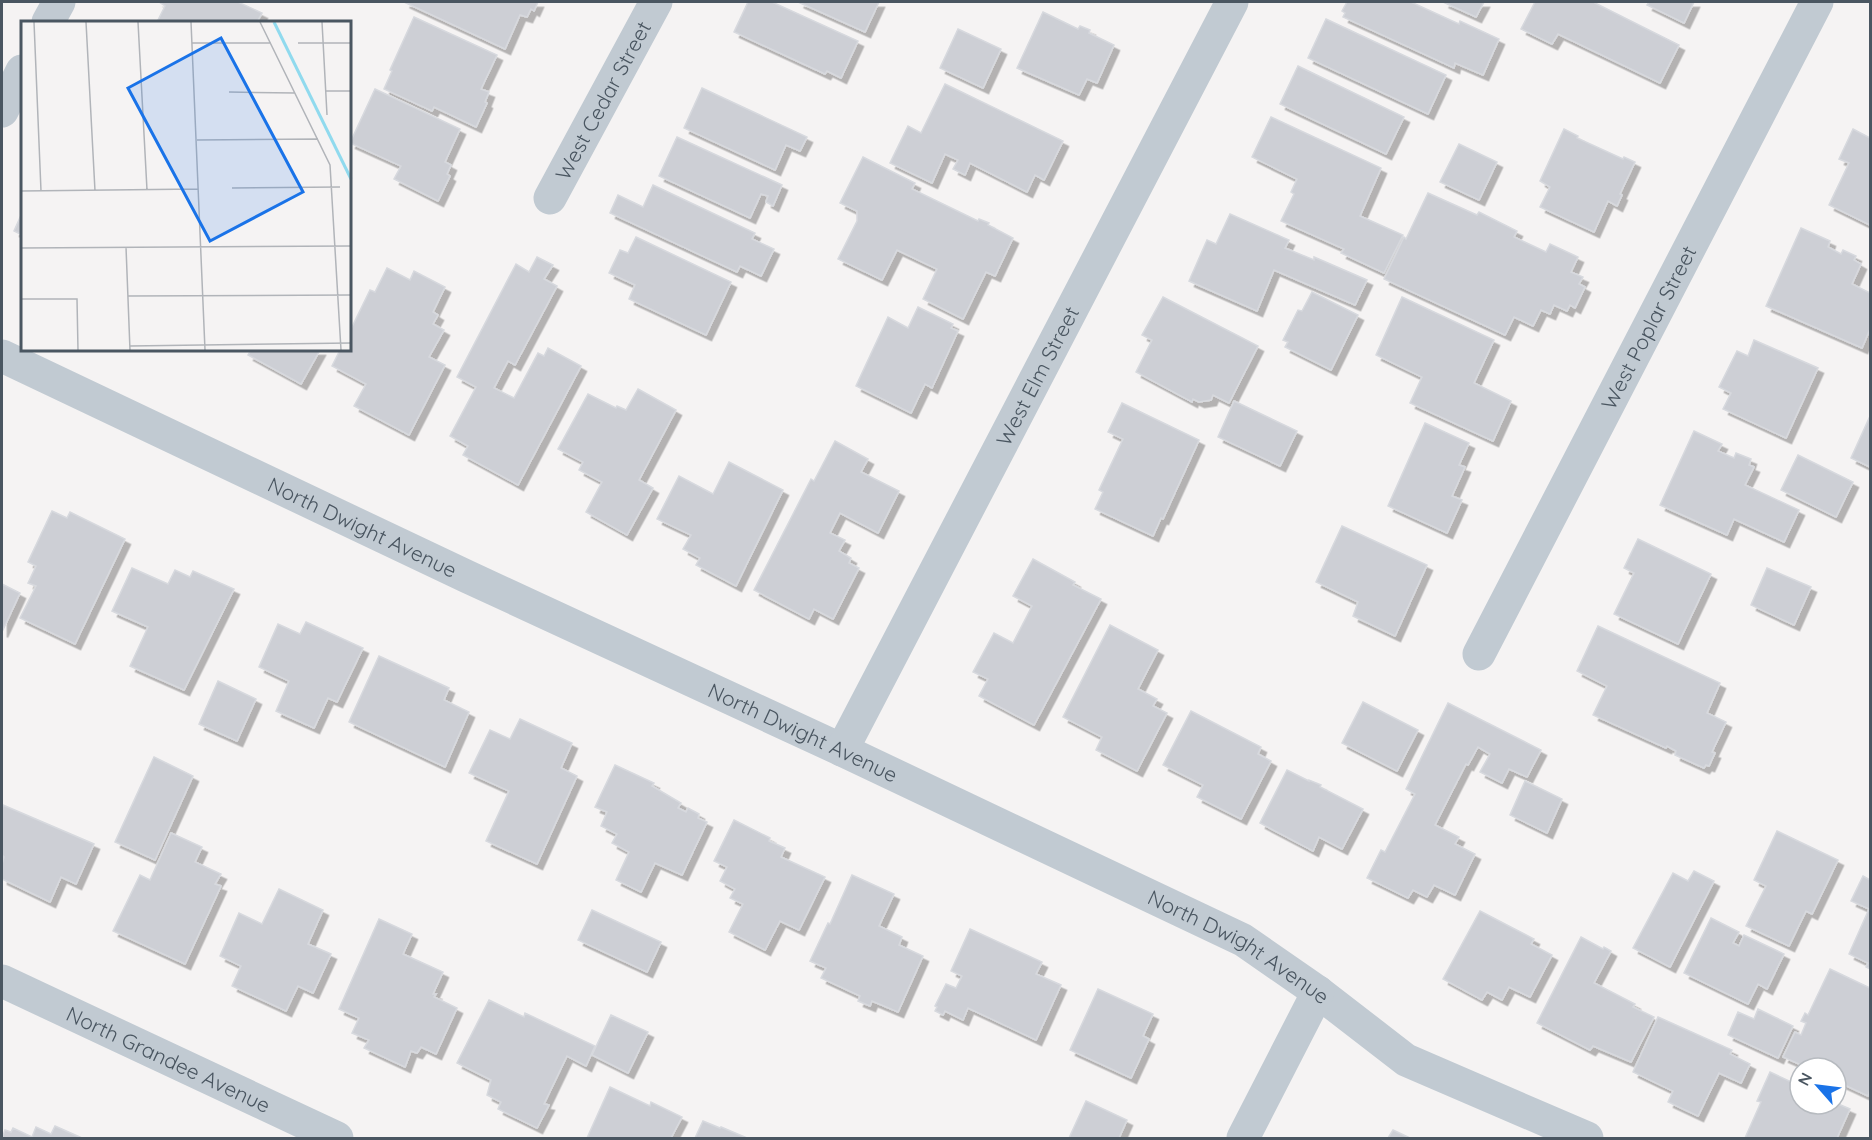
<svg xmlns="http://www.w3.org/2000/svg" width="1872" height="1140" viewBox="0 0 1872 1140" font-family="Quicksand,sans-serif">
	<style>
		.building { fill: #cdcfd5; stroke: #d7d9de; stroke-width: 1.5; filter: url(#shadow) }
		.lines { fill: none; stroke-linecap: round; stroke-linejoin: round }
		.street { stroke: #c1cad2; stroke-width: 33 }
		.labels { text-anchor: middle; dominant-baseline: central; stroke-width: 6; stroke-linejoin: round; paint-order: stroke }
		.street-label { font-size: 21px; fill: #4a5661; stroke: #fff }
		.inset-river { fill: none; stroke: #90daee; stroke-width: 3 }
		.inset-road { fill: none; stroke: #b1b4b9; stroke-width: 1.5 }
		.view { fill: #1a73e8; fill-opacity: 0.15; stroke: #1a73e8; stroke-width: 3 }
		.inset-edge { fill: none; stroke: #4a5661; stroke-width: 3 }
	</style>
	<defs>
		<filter id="shadow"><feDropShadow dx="5.5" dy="5.5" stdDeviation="0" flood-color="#0004"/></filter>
	</defs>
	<rect width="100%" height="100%" fill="#f5f3f3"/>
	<!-- building -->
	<g class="building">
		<polygon points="159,2 238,2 262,13 257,22 157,22 165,6"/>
		<polygon points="404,2 538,2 534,11 531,9 527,17 520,15 505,49"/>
		<polygon points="748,2 772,2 858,41 841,78 827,71 825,74 734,32"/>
		<polygon points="798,2 879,2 865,32"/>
		<polygon points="1347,2 1411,2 1459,24 1460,21 1499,39 1483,75 1455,63 1454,68 1343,17 1345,13 1342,11"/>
		<polygon points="1443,2 1484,2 1476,17"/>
		<polygon points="1535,2 1596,2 1595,3 1679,45 1660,83 1558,34 1552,44 1521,29"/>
		<polygon points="1649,2 1694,2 1684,23 1647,5"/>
		<polygon points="1043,12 1078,29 1080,26 1090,30 1089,33 1114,45 1097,83 1087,79 1079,95 1017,68"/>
		<polygon points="414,17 497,55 481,89 489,92 485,102 487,103 476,127 434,107 432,111 384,89 392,71 390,70"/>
		<polygon points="1326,19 1446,75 1428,114 1308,58"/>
		<polygon points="958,29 1001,49 983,88 940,68"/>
		<polygon points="1298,66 1404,117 1386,154 1280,104"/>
		<polygon points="945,84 1063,141 1044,180 1035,175 1027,192 970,163 965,175 953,169 958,160 945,154 932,183 890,163 908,126 921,133"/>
		<polygon points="702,88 807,137 800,151 786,145 775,170 684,128"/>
		<polygon points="375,89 460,129 445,162 451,165 447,174 450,176 438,201 394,179 401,166 350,143"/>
		<polygon points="1271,117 1381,168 1360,216 1403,235 1384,273 1341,253 1344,249 1281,221 1294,194 1291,192 1297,179 1252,157"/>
		<polygon points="1564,129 1578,136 1577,138 1623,159 1624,157 1635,162 1620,194 1622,195 1617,206 1608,201 1594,232 1540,207 1550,187 1540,181"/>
		<polygon points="1853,129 1870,138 1870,225 1829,205 1849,163 1839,159"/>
		<polygon points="677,137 782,185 773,206 766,202 768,196 761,194 750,218 659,176"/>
		<polygon points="1459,144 1497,162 1479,200 1440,182"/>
		<polygon points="863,157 915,183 912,189 978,221 979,219 989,223 988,225 1013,238 995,276 986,272 963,319 923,299 937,269 897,250 882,280 838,259 857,221 857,211 840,203"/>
		<polygon points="653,185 755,233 752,239 774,249 761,276 740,266 737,272 610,213 618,195 643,207"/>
		<polygon points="1428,193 1477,215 1479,212 1517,231 1514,237 1546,252 1550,244 1578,257 1571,272 1583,277 1579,284 1585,287 1575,308 1570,305 1567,311 1554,305 1550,314 1541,310 1533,326 1514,317 1505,335 1384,279 1404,237 1406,239"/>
		<polygon points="22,213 22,235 14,231"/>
		<polygon points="1230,214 1289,240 1285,248 1314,260 1314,257 1367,280 1355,305 1274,270 1257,311 1189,281 1207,240 1216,244"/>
		<polygon points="1801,228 1830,241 1828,247 1841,254 1843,250 1856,256 1854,260 1861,264 1852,284 1870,293 1870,329 1862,348 1766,306"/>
		<polygon points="636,237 731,282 706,335 629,299 635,285 609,273 620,250 628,253"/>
		<polygon points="537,257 553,265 544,279 557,286 515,365 508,361 494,388 514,398 538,353 544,356 548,348 581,366 518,485 463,455 468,446 450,436 476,387 457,377 516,264 529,272"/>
		<polygon points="387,268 410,280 414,271 445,287 433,312 438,315 433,324 444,330 429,357 445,365 409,435 354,406 366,384 332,366 340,350 350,350 350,331 370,290 375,292"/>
		<polygon points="1312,292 1358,315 1331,370 1285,347 1288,342 1283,340 1298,310 1302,311"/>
		<polygon points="1163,297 1258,346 1229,403 1213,395 1211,400 1199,402 1193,399 1192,402 1136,372 1152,340 1142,335"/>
		<polygon points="1402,297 1494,340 1474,383 1511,401 1493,441 1410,403 1422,377 1376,355"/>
		<polygon points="918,307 953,324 951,328 958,331 932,388 925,384 911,413 856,386 888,317 908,328"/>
		<polygon points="1754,340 1818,368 1786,438 1723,409 1731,393 1719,387 1737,351 1748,356"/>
		<polygon points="251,350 320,350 301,384 248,355"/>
		<polygon points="638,389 676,410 639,480 653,488 627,535 586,512 602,482 579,470 583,462 558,449 588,394 616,408 617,406 626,410"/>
		<polygon points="1234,401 1297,431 1280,466 1218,437"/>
		<polygon points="1122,403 1199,440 1163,519 1161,518 1153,536 1095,509 1103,492 1099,490 1123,439 1108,432"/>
		<polygon points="1870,416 1870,467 1851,458"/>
		<polygon points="1425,423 1469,443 1459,465 1465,467 1452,496 1462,500 1447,533 1388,506"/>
		<polygon points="1694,431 1722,444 1718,451 1734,458 1736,453 1751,459 1749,465 1754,467 1745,485 1799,510 1784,542 1734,519 1727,535 1660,505"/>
		<polygon points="835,441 868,459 861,472 899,491 878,533 840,513 830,533 845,540 839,551 851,558 849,563 859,568 833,619 814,609 809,619 754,590 811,479 814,481"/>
		<polygon points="1798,455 1853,482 1836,517 1781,490"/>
		<polygon points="729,462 783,490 736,586 696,565 700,558 683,549 691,535 657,519 679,476 713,494"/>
		<polygon points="52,511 67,518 70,512 125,539 75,644 20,618 36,586 28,583 36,566 28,562"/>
		<polygon points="1342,526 1427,565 1395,636 1353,616 1358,602 1316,582"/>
		<polygon points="1638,539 1711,574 1678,644 1614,614 1634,573 1624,568"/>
		<polygon points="1033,559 1075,582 1073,585 1101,599 1034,725 979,696 988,679 973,672 994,633 1013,643 1032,606 1013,596"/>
		<polygon points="132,568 168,584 175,570 190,577 193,571 234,589 184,690 130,666 148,627 112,611"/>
		<polygon points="1767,568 1811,587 1794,625 1751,605"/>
		<polygon points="2,584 20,593 2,632"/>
		<polygon points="306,622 363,648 337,702 328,698 314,728 276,711 289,681 259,667 278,624 300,634"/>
		<polygon points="1110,625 1158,650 1138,689 1157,699 1153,706 1167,713 1137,771 1096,750 1102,737 1063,717"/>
		<polygon points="1598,626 1720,683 1707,713 1726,722 1712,752 1715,753 1709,766 1706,765 1704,768 1675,755 1676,751 1667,746 1666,748 1593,715 1607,686 1577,671"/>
		<polygon points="379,656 449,688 444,700 469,712 445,767 349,722"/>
		<polygon points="218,681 256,699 237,741 199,724"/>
		<polygon points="1363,702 1418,730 1397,771 1342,743"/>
		<polygon points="1448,703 1541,750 1527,777 1509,769 1502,783 1480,772 1490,754 1478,747 1468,765 1466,764 1435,825 1459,837 1455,844 1475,854 1455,895 1434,885 1427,897 1413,890 1408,898 1367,878 1381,850 1385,852 1415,794 1406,789"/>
		<polygon points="1191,711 1261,747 1258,754 1271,761 1241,819 1197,797 1203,785 1163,765"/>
		<polygon points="520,719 572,743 561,768 577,776 537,864 486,841 509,791 469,773 490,730 510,739"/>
		<polygon points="154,757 193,776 155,860 115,842"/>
		<polygon points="615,765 654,783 652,786 681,803 678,808 686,812 688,808 699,814 698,818 707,822 682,875 655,863 641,892 616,880 629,852 612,843 617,834 601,826 607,812 595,807"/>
		<polygon points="1287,770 1309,781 1309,780 1321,785 1320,787 1363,809 1342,849 1319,837 1313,851 1260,823"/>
		<polygon points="1525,781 1562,799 1547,833 1510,815"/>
		<polygon points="3,805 94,844 76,884 61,877 50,902 2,879 2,864 4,857 2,855 2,809"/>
		<polygon points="734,820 770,838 769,841 785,848 781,857 825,877 799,930 780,921 765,950 729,932 743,904 730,898 735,889 720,881 727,867 714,861"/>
		<polygon points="1777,831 1838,860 1812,914 1806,911 1789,946 1746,926 1766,886 1754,880"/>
		<polygon points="171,833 202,847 195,862 221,874 215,884 221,886 185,964 113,931 140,875 150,880"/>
		<polygon points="1694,871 1714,881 1670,967 1633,948 1673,873 1688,881"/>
		<polygon points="852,875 894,894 879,926 902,937 899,945 923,956 898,1012 872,1001 870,1006 858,1001 860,996 821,978 826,968 810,961 828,923 830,924"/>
		<polygon points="1863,876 1870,880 1870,969 1866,967 1868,963 1849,954 1869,909 1851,901"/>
		<polygon points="279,889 323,910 308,944 331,954 313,993 298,986 286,1011 232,986 241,966 220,956 239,913 262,924"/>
		<polygon points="592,910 661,942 647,972 578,940"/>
		<polygon points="1480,911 1534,939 1531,944 1552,955 1530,997 1509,987 1502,1000 1487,992 1482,1000 1443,979"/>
		<polygon points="1711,918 1739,932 1733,943 1739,946 1744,935 1784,954 1767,989 1758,984 1748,1004 1684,973"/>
		<polygon points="379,919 412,934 403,954 443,972 433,994 436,994 434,997 457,1008 436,1054 421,1047 417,1053 411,1051 405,1067 364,1048 369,1040 352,1033 359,1018 339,1009"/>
		<polygon points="970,929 1042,962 1036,974 1061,985 1036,1040 968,1008 963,1020 945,1011 943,1015 935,1011 937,1007 935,1006 946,984 956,988 962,976 951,971"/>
		<polygon points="1581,937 1603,949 1604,947 1611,951 1594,983 1635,1004 1633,1007 1654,1017 1631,1062 1593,1046 1590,1050 1537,1023"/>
		<polygon points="1830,969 1870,988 1870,1090 1868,1096 1836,1081 1836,1068 1808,1068 1783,1057 1795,1032 1801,1035 1806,1023 1801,1021 1805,1013 1808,1015"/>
		<polygon points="1098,989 1153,1014 1143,1036 1149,1039 1131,1078 1070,1050"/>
		<polygon points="489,1000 524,1017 525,1013 595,1046 586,1066 567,1056 544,1104 549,1105 537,1128 498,1109 501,1102 487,1095 491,1080 457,1063"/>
		<polygon points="1758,1009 1793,1026 1778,1058 1728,1035 1738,1012 1754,1019"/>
		<polygon points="611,1015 648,1032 628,1073 592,1055"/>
		<polygon points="1658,1017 1732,1050 1730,1054 1750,1064 1741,1083 1719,1073 1698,1116 1668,1102 1673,1091 1633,1072"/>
		<polygon points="1770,1072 1800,1086 1800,1104 1836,1103 1850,1109 1837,1138 1745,1138 1761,1102 1757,1101"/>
		<polygon points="610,1087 650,1106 651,1102 682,1117 671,1138 587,1138"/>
		<polygon points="1086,1101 1127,1120 1119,1138 1069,1138"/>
		<polygon points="703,1121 720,1128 721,1127 747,1138 695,1138"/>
		<polygon points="55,1126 82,1138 2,1138 5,1130 11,1132 13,1128 32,1137 36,1127 51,1134"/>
		<polygon points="1393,1130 1410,1138 1388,1138"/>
	</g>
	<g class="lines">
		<!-- street -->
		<g class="street">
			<polyline points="48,22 59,2"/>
			<polyline points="2,111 22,71"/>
			<path id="s1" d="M 550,198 L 656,2"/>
			<path id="s2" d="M 2,356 L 468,577 L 842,750 L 1243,940 L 1318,992 L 1406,1060 L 1587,1138"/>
			<path id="s3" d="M 1479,654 L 1817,2"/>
			<path id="s4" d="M 842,750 L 1232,2"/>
			<path id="s5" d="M 2,981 L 337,1138"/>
			<polyline points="1243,1138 1318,992"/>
		</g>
	</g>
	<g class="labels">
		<!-- street labels -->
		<g class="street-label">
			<text stroke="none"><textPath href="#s1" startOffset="111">West Cedar Street</textPath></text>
			<text stroke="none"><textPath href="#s3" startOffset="368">West Poplar Street</textPath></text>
			<text stroke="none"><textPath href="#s4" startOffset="422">West Elm Street</textPath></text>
			<text stroke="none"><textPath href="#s2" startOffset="399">North Dwight Avenue</textPath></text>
			<text stroke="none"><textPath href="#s2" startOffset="885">North Dwight Avenue</textPath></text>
			<text stroke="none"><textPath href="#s2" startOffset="1371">North Dwight Avenue</textPath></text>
			<text stroke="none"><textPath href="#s5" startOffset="184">North Grandee Avenue</textPath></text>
		</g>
	</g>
	<!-- overview -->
	<g transform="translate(21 21)">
		<rect width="330" height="330" fill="#f5f3f3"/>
		<path class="inset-river" d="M 253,1 L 330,158"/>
		<path class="inset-road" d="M 13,1 L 20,170M 65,1 L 74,170M 117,1 L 126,169M 170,1 L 184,329M 239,1 L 309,144 L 320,329M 301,1 L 306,94M 171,22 L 250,22M 277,22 L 330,22M 305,70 L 330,70M 208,71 L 274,72M 176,119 L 297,118M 211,167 L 319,166M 0,170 L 177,168M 105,226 L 109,329M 0,227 L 330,225M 107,275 L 330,274M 0,278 L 56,278 L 57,329M 109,325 L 330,322"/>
		<path class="view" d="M 200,17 L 282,171 L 189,220 L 107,67 Z"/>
		<rect width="330" height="330" class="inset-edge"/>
	</g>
	<!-- border -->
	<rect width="1872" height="1140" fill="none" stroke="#4a5661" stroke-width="6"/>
	<!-- north arrow -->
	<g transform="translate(1818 1086) rotate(298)"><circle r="28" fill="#ffffff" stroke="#b7bbc0" stroke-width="1.5"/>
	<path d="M0-4.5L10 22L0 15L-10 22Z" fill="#1a73e8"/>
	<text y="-9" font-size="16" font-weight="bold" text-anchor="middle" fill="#4a5661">N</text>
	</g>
</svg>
